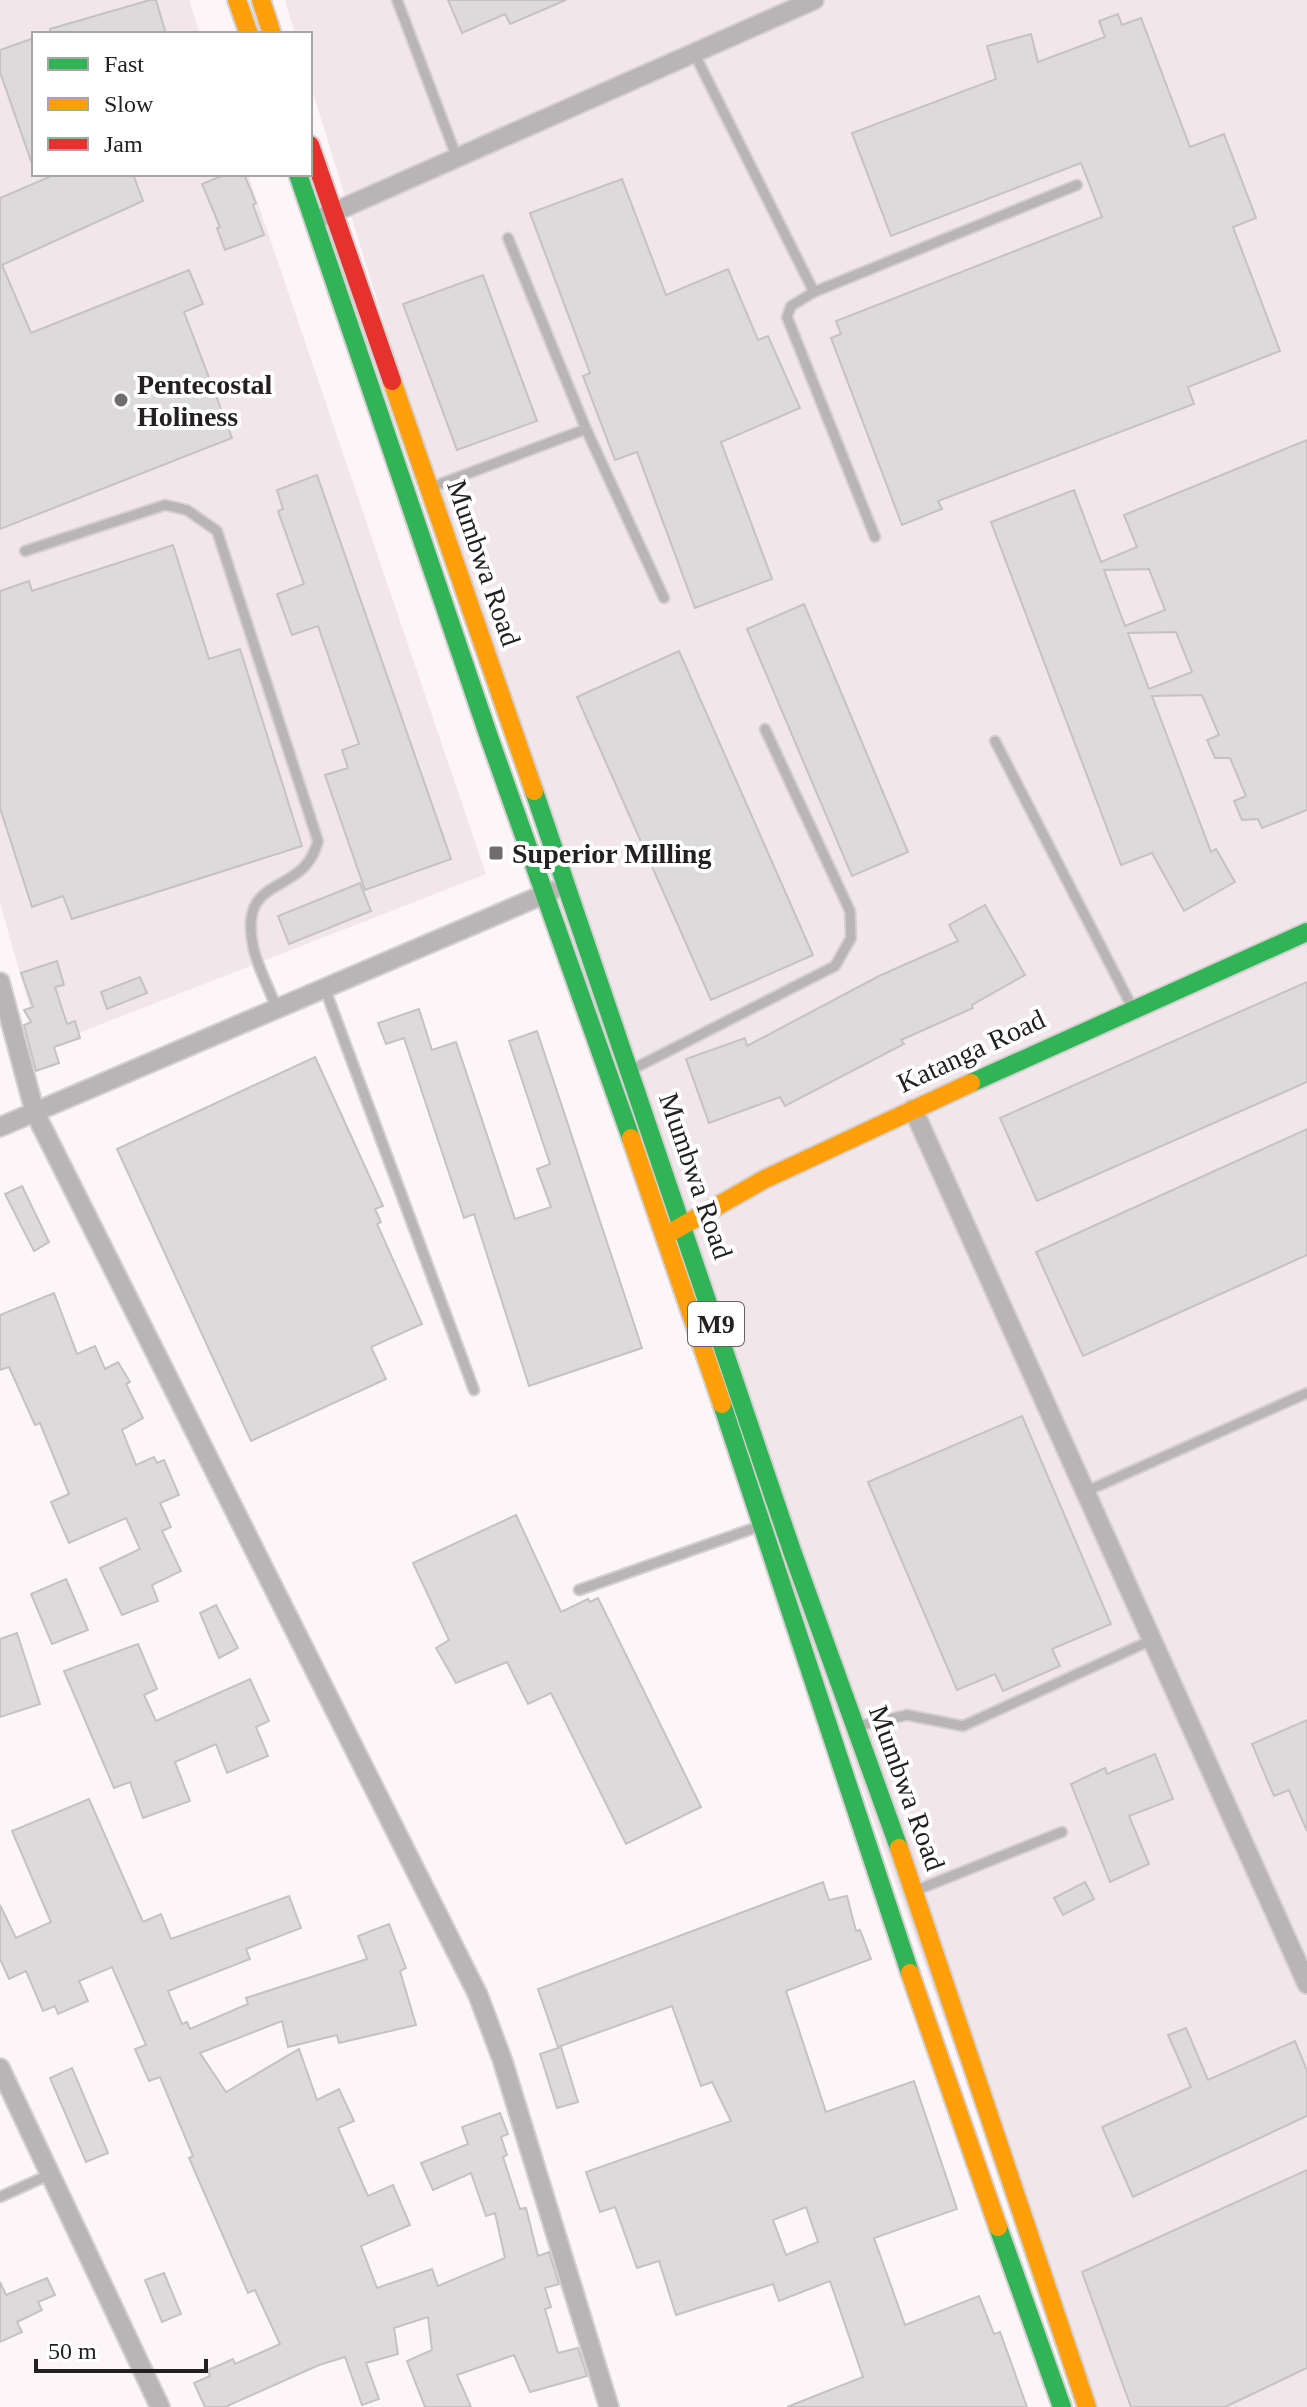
<svg xmlns="http://www.w3.org/2000/svg" width="1307" height="2407" viewBox="0 0 1307 2407" font-family="'Times New Roman',serif">
  <rect width="100%" height="100%" fill="#fcf6f8"/>
  <g fill="#f2e6ea">
    <path d="M0,0h189l11,34h-166v140h214l238,700 -410,160 -44,-18 -32,-113z"/>
    <path d="M285,0h1022v2407h-225l-415,-1168 -357,-1156v-49h-15z"/>
  </g>
  <g fill="#dcdada" stroke="#c4c3c2" stroke-width="2" fill-rule="evenodd">
    <path d="M150,0h6l10,34h-115l-1,-5z"/>
    <path d="M448,0h118l-56,24 -5,-10 -43,19z"/>
    <path d="M1118,14l4,11 19,-7 49,129 34,-13 32,84 -23,9 47,124 -92,36 6,17 -256,97 4,8 -40,16 -71,-187 10,-4 -5,-13 266,-104 -21,-54 -190,73 -39,-103 144,-54 -9,-33 44,-12 7,28 67,-25 -6,-16z"/>
    <path d="M34,38v122l-3,1 -31,-89v-22z"/>
    <path d="M56,174h77l10,27 -141,64 29,68 158,-63 14,34 -19,8 48,126 -232,91v-331z"/>
    <path d="M226,174h18l12,29 -3,2 11,30 -39,15 -8,-22 3,-1 -18,-43z"/>
    <path d="M622,179l44,116 62,-26 30,71 10,-4 32,72 -79,34 51,137 -77,29 -58,-156 -22,8 -32,-84 7,-3 -60,-160z"/>
    <path d="M483,275l54,146 -80,29 -54,-146z"/>
    <path d="M1307,440v370l-45,18 -4,-9 -16,1 -8,-19 12,-5 -16,-38h-15l-8,-18 12,-5 -17,-40 -50,1 59,156 5,-3 19,33 -51,29 -32,-58 -31,12 -130,-343 83,-32 27,72 36,-15 -13,-32zM1149,569l16,41 -40,16 -21,-56zM1176,632l16,40 -43,17 -21,-56z"/>
    <path d="M317,475l134,384 -86,31 -40,-115 23,-7 -6,-18 17,-6 -41,-118 -26,9 -15,-41 27,-10 -26,-73 5,-2 -6,-19z"/>
    <path d="M173,545l36,114 31,-10 62,197 -230,73 -9,-23 -31,11 -32,-99v-217l29,-10 3,10z"/>
    <path d="M804,604l104,248 -56,24 -105,-247z"/>
    <path d="M679,651l134,304 -102,45 -134,-303z"/>
    <path d="M360,883l11,28 -82,33 -11,-28z"/>
    <path d="M985,905l40,70 -53,30 1,3 -72,32 3,4 -119,62 -5,-9 -71,26 -23,-64 59,-21 2,8 132,-70 79,-35 -9,-16z"/>
    <path d="M57,961l7,24 -9,2 12,37 8,-3 5,17 -26,9 5,16 -23,8 -12,-46 7,-3 -7,-12 9,-3 -12,-34z"/>
    <path d="M140,977l7,16 -40,16 -6,-17z"/>
    <path d="M1307,982v100l-270,119 -37,-83z"/>
    <path d="M419,1009l13,41 24,-8 59,177 36,-12 -14,-38 13,-5 -41,-123 28,-10 105,317 -113,38 -55,-172 -10,4 -60,-180 -18,6 -8,-21z"/>
    <path d="M315,1057l68,149 -8,3 6,13 -4,2 45,100 -51,23 15,32 -135,62 -134,-292z"/>
    <path d="M1307,1129v126l-224,101 -47,-104z"/>
    <path d="M22,1186l27,56 -15,9 -29,-57z"/>
    <path d="M54,1293l23,61 18,-8 10,23 13,-7 12,20 -4,2 17,34 -21,12 14,35 18,-8 3,6 7,-3 15,35 -19,8 11,24 -9,4 19,40 -29,14 6,16 -36,14 -22,-47 40,-19 -14,-31 -57,25 -18,-41 18,-8 -29,-71 -5,2 -26,-58 -9,3v-55z"/>
    <path d="M1022,1416l89,208 -59,25 8,17 -57,25 -8,-17 -38,16 -89,-208z"/>
    <path d="M516,1515l45,97 27,-13 2,3 8,-4 103,209 -75,37 -75,-151 -23,11 -21,-42 -51,21 -20,-35 13,-8 -36,-77z"/>
    <path d="M66,1579l22,51 -36,14 -21,-50z"/>
    <path d="M216,1605l22,43 -19,10 -19,-45z"/>
    <path d="M17,1633l23,71 -40,13v-78z"/>
    <path d="M138,1644l19,45 -13,6 12,26 94,-42 19,42 -13,6 12,29 -41,17 -11,-29 -41,18 15,39 -47,17 -13,-36 -16,6 -50,-117z"/>
    <path d="M1307,1720v111l-18,-41 -15,6 -22,-52z"/>
    <path d="M1155,1754l18,45 -44,17 20,48 -39,18 -39,-98 34,-16 2,6z"/>
    <path d="M89,1799l54,123 18,-8 10,25 118,-43 12,32 -55,21 4,10 -82,32 14,33 5,-2 3,7 58,-25 -2,-6 121,-39 -9,-23 31,-12 17,44 -6,3 16,54 -77,18 -2,-8 -49,12 -6,-26 -82,32 26,39 73,-43 18,51 22,-11 15,32 -16,7 30,68 25,-11 17,40 -49,21 16,42 55,-19 6,17 67,-28 -10,-45 -9,3 -15,-43 -38,17 -12,-27 47,-19 -6,-17 38,-14 8,21 -7,3 6,18 -4,2 17,52 6,-1 12,48 11,-4 10,32 -14,4 6,19 -6,2 13,44 20,-5 9,28 -57,16 -16,-37 -57,20 14,32h-46l-18,-46 25,-11 -4,-33 -34,11 4,26 -32,9 13,36 -17,6 -17,-48 -26,8 -94,42h-20l-11,-24 16,-7 -2,-6 25,-11 2,5 45,-20 -25,-54 -7,3 -59,-135 4,-2 -33,-79 -11,4 -14,-32 11,-4 -34,-78 -33,14 9,20 -30,13 -3,-8 -12,5 -17,-40 -17,8 -9,-20v-54l16,33 35,-16 -39,-91z"/>
    <path d="M823,1882l6,18 18,-4 9,35 4,-1 11,29 -85,32 40,121 88,-31 43,128 -83,29 31,87 74,-29 15,38 6,-2 27,75h-240l76,-30 -33,-96 -51,20 -6,-17 -97,31 -17,-54 -22,7 -22,-61 -15,5 -14,-40 145,-51 -19,-39 -11,4 -29,-80 -114,41 -20,-58zM806,2207l12,35 -32,13 -13,-35z"/>
    <path d="M1085,1882l9,17 -31,16 -9,-17z"/>
    <path d="M1186,2028l22,52 87,-39 12,30v45l-174,81 -31,-70 89,-40 -23,-52z"/>
    <path d="M561,2047l17,55 -21,6 -17,-54z"/>
    <path d="M72,2068l36,85 -22,9 -36,-84z"/>
    <path d="M1307,2170v198l-82,39h-94l-49,-135z"/>
    <path d="M164,2273l17,41 -19,8 -17,-42z"/>
    <path d="M47,2278l8,17 -17,7 4,8 -25,12 5,10 -22,10v-60l6,13z"/>
  </g>
  <g fill="none" stroke-linecap="round" stroke-linejoin="round">
    <g stroke="#d4d0d1" stroke-width="13">
      <g id="lane">
        <path d="M397,0l60,158"/>
        <path d="M694,53l120,239 263,-107"/>
        <path d="M508,238l78,191 78,169"/>
        <path d="M814,292l-23,14 -4,11 88,220"/>
        <path d="M432,487l154,-58"/>
        <path d="M25,551l140,-46 22,5 30,21 101,310c-15,58 -80,30 -65,105 4,21 17,43 24,64"/>
        <path d="M995,741l136,264"/>
        <path d="M325,989l149,401"/>
        <path d="M635,1068l200,-102 16,-28 -1,-27 -85,-182"/>
        <path d="M1087,1491l220,-98"/>
        <path d="M579,1590l181,-64"/>
        <path d="M859,1726l48,-11 56,11 191,-87"/>
        <path d="M917,1890l145,-58"/>
        <path d="M0,2197l51,-23"/>
      </g>
    </g>
    <g stroke="#d4d0d1" stroke-width="22">
      <g id="street">
        <path d="M325,216l489,-216"/>
        <path d="M0,982l35,131 443,882 24,64 107,348"/>
        <path d="M913,1109l394,875"/>
        <path d="M0,1127l552,-236"/>
        <path d="M0,2068l160,339"/>
      </g>
    </g>
    <g stroke="#d4d0d1" stroke-width="22">
      <g id="fast">
        <path d="M298,174l191,563 142,401"/>
        <path d="M534,791l258,760 107,297"/>
        <path d="M971,1083l336,-151"/>
        <path d="M722,1404l188,569"/>
        <path d="M998,2227l64,180"/>
      </g>
    </g>
    <g stroke="#d4d0d1" stroke-width="22">
      <g id="slow">
        <path d="M237,0l12,34"/>
        <path d="M261,0l11,34"/>
        <path d="M392,381l142,410"/>
        <path d="M631,1138l91,266"/>
        <path d="M666,1235l99,-56 206,-96"/>
        <path d="M899,1848l188,559"/>
        <path d="M910,1973l88,254"/>
      </g>
    </g>
    <g stroke="#d4d0d1" stroke-width="22">
      <path id="jam" d="M310,145l82,236"/>
    </g>
    <use href="#lane" stroke="#b9b5b7" stroke-width="9"/>
    <use href="#street" stroke="#b9b5b7" stroke-width="18"/>
    <use href="#fast" stroke="#30b455" stroke-width="18"/>
    <use href="#slow" stroke="#ff9f0a" stroke-width="18"/>
    <use href="#jam" stroke="#e5322d" stroke-width="18"/>
  </g>
  <g fill="#706b6c" stroke="#fff" stroke-width="3">
    <circle cx="121" cy="400" r="8"/>
    <rect x="488" y="845" width="16" height="16" rx="4"/>
  </g>
  <g text-anchor="middle" dominant-baseline="central" stroke-width="8" stroke-linejoin="round" paint-order="stroke">
    <rect fill="#fff" stroke="#666364" stroke-width="2" x="688" y="1302" width="56" height="44" rx="6"/>
    <g font-size="26" font-weight="bold" fill="#242021">
      <text x="716" y="1324">M9</text>
    </g>
    <g font-size="28" font-weight="bold" fill="#242021" stroke="#fff" text-anchor="start">
      <text x="137" y="384">Pentecostal<tspan x="137" dy="32">Holiness</tspan></text>
      <text x="512" y="853">Superior Milling</text>
    </g>
    <g font-size="28" fill="#242021" stroke="#fff">
      <text transform="translate(484 563) rotate(71)">Mumbwa Road</text>
      <text transform="translate(971 1051) rotate(-25)">Katanga Road</text>
      <text transform="translate(696 1176) rotate(71)">Mumbwa Road</text>
      <text transform="translate(907 1788) rotate(70)">Mumbwa Road</text>
    </g>
  </g>
  <rect x="32" y="32" width="280" height="144" fill="#ffffff" stroke="#a7a6a6" stroke-width="2"/>
  <rect x="48" y="58" width="40" height="12" fill="#30b455" stroke="#a7a6a6" stroke-width="2"/>
  <text x="104" y="72" font-size="24" fill="#242021">Fast</text>
  <rect x="48" y="98" width="40" height="12" fill="#ff9f0a" stroke="#a7a6a6" stroke-width="2"/>
  <text x="104" y="112" font-size="24" fill="#242021">Slow</text>
  <rect x="48" y="138" width="40" height="12" fill="#e5322d" stroke="#a7a6a6" stroke-width="2"/>
  <text x="104" y="152" font-size="24" fill="#242021">Jam</text>
  <path d="M36 2359v12h170v-12" fill="none" stroke="#242021" stroke-width="4"/>
  <text x="48" y="2359" font-size="24" fill="#242021" stroke="#ffffff" stroke-width="6" paint-order="stroke">50 m</text>
</svg>
